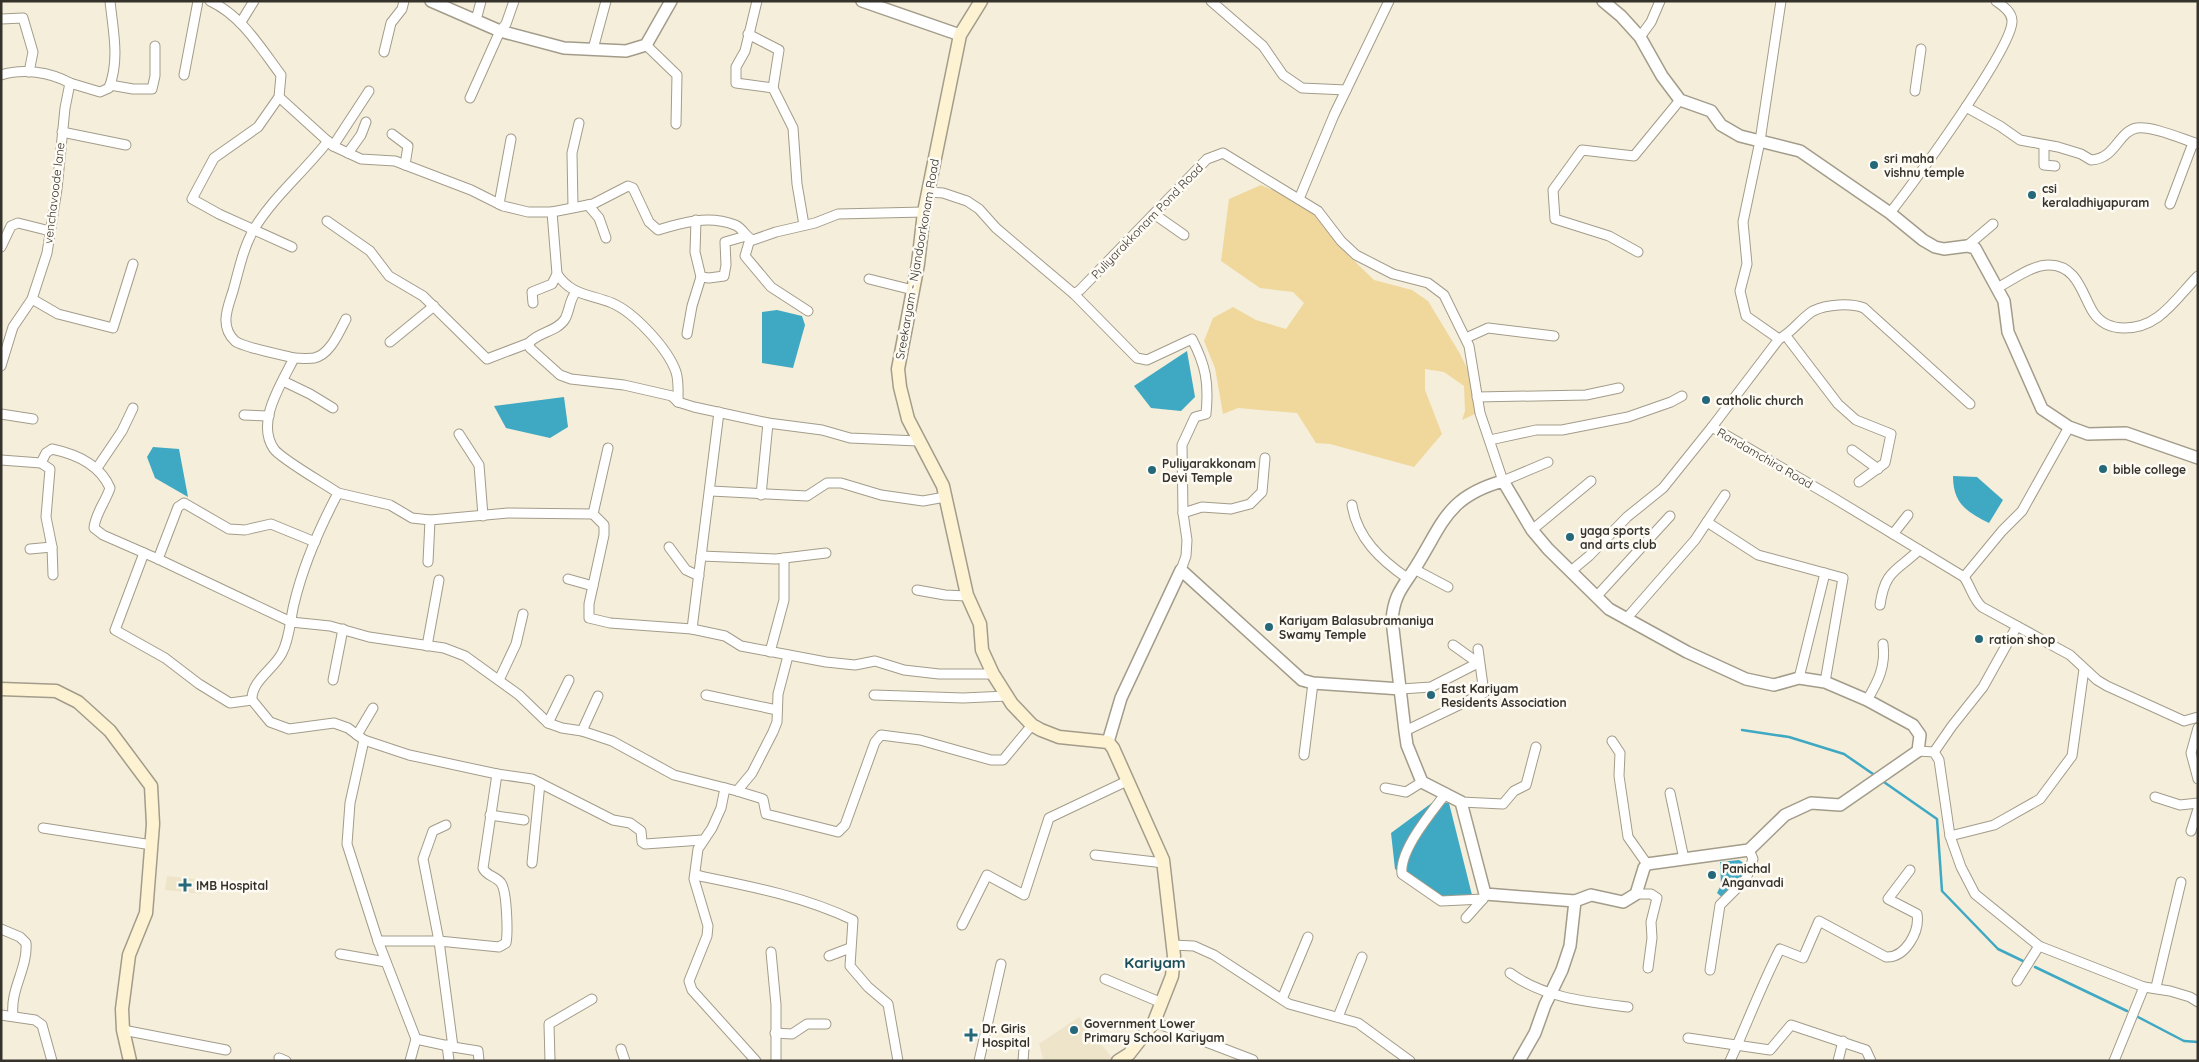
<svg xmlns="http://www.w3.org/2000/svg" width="2199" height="1062" viewBox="0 0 2199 1062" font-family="Quicksand,sans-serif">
  <rect width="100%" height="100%" fill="#f5eedb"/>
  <g fill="#eee4c9">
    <path d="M167,876l37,4 -2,14 -37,-4z"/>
    <path d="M1079,1017l34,42 -69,2 -5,-17z"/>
  </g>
  <path fill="#f0d89d" d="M1261,185l33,14 19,14 33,40 28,27 38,10 16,11 31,51 11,22 7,39 -15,7 3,-9 -1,-25 -20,-14 -19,-3v21l17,44 -28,33 -84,-23 -14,-1 -19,-30 -59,-5 -15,6 -8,-46 -11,-27 9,-23 20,-11 23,13 30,9 18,-26 -11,-11 -33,-4 -39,-27 8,-62z"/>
  <g fill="#3fa8c3">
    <path d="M777,310l25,6 3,9 -12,43 -31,-5v-51z"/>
    <path d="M1187,351l8,46 -14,14 -30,-3 -17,-22z"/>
    <path d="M564,397l4,30 -18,11 -44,-10 -12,-22z"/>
    <path d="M153,447l26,2 9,48 -33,-19 -8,-21z"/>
    <path d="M1953,476l24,1 26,23 -14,23c-22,-11 -36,-19 -36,-47z"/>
    <path d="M1433,802l16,1 23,92 -42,4 -35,-30 -4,-36z"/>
    <path d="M1739,860l5,3 -1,16 -20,19 -6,-5 4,-8 -1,-23z"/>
  </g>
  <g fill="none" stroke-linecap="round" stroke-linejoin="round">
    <g stroke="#3fa8c3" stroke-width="2.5">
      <path d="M1742,730l47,7 55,17 29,20"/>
      <path d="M1881,780l56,39 5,72 56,58 25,12"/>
      <path d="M2035,967l92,44"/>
      <path d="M2136,1016l48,25 14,1"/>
    </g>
    <g stroke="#a39c8a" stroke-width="11">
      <g id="minor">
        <path d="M210,1c32,15 50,46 71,74l-2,22 -21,30 -44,31 -22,41 27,15 73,33"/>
        <path d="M757,1l-12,50 -9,16v16l37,5 20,40 4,56 7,41"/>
        <path d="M1211,1l52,45 20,29 19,13 44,2"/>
        <path d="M1,19l22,-1 10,34 -4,20"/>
        <path d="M476,20l5,-19"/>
        <path d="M241,22l13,-21"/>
        <path d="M748,34l31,16 -6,38"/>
        <path d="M1640,37l11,-15 9,-21"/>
        <path d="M646,45l31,30 -1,49"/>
        <path d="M593,49l13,-48"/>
        <path d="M384,52l7,-29 11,-14 2,-8"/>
        <path d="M1,75c22,-7 49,-3 69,8l-5,25 -8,81 -10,64 -15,46 -19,28 -12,39"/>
        <path d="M184,75l14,-74"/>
        <path d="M70,83l30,9 9,-4c11,-29 4,-57 1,-87"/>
        <path d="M110,85l23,4h19l3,-13v-30"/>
        <path d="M1915,91l6,-42"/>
        <path d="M279,97l54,49 28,13 34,2 76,29 32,16 25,6h24l41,-8 35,-18 5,2 16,34 9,8c26,-8 51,-15 77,-5 8,3 10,12 18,15l23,-8 39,-9 23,-9 86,-2"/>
        <path d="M470,98l30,-67 6,-7 8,-23"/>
        <path d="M1966,107l34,19 20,14 38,7 23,7 10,6c25,-1 27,-29 46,-32 16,-2 45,11 61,16"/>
        <path d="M62,132l64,13"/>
        <path d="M392,134l16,12 -3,19"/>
        <path d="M328,141c-23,30 -54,55 -74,88 -11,19 -15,41 -21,62 -5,16 -14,35 2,50 7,6 47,14 59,17 -12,25 -39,64 -20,91 7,10 51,35 64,44 -18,34 -35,73 -44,111 -4,16 -4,34 -12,49 -8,16 -31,28 -30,47l18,22 19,7 45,-6 14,5 16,12 -14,63 -3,41 31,97 38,98"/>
        <path d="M2044,145v20l11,1"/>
        <path d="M333,146l36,-55"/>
        <path d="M348,153l13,-18 5,-13"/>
        <path d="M928,192l15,1 24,8 12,8 17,19 78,66 63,64 10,2 45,-21c14,27 17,44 14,75l-11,3 -13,28 1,68 4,27 -1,16 -5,14"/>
        <path d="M1299,199l35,-84 55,-114"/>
        <path d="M499,204l12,-65"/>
        <path d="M2170,204l23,-61"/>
        <path d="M588,205l11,13 7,20"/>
        <path d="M573,207l-1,-54 7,-30"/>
        <path d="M1890,213c21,-27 123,-165 122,-192 0,-9 -9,-15 -16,-20"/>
        <path d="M1154,214l30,21"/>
        <path d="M327,221l43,30 19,25 34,20 64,63 42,-16"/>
        <path d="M750,239l-5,17 26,31 37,24"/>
        <path d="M1967,246l26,-22"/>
        <path d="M1,247l10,-21 7,-3 32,8"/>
        <path d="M1638,252l-29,-16 -54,-17 -2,-29 29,-40 52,6 46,-56"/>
        <path d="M557,274c15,22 33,20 55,29 23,10 56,46 64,69 3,9 2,21 2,30"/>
        <path d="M701,277l8,1 15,-2 2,-11 -1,-23 21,-6"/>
        <path d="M869,279l44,11"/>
        <path d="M1997,288c16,-8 34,-23 52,-23 28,0 33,29 44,47 15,23 47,18 65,5 15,-11 27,-28 40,-41"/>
        <path d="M576,292c-7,8 -6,18 -11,27 -8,13 -27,13 -36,24l1,5 30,27 11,4 53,6 48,11 6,6 16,5 74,16 54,7 28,8 68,3"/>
        <path d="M1074,294l6,-4 127,-131 16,-6 95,58 23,30 15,14 37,19 35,9 16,12 25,51 11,67 23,68 45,-19"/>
        <path d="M32,299l26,15 55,14 20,-64"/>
        <path d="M533,303l-1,-11 20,-8 5,-10 -5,-62"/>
        <path d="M687,334l5,-28 9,-29 -6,-25 1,-32"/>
        <path d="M1786,336l52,68 18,16 35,14 -6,29 -26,19"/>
        <path d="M1466,338l22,-10 66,8"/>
        <path d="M1779,339c14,-7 22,-21 34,-28 14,-7 38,-8 51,-3l106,96"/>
        <path d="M390,342l44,-36"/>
        <path d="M294,358c6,0 13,1 20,0 16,-3 25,-26 32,-39"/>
        <path d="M283,381l27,13 23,14"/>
        <path d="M1477,397l109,-2 33,-7"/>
        <path d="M1,414l32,5"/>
        <path d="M244,415l25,1"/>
        <path d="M1712,427l67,-88 -33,-23 -6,-25 7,-27 -4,-42 17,-81 21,-140"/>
        <path d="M459,434l20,31 4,51"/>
        <path d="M1490,440l46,-10h26l66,-13 43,-15 11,-6"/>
        <path d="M1852,450l26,19"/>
        <path d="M1,460l40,3 9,6 -4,48 6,30 1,28"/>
        <path d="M41,463l5,-10 6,-4c24,5 48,16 58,39 -4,13 -15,26 -16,40l9,7 55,24 133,63 39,4 39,11 75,11 21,8 54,39 29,28 21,-43"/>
        <path d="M97,468l25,-37 11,-23"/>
        <path d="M711,491l96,5 20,-13h14l40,12 42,6 22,-4"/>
        <path d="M338,493l52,12 22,13 18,2 78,-7 85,1 11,11v10l-15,69v14l21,5 82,6 33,7 16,10 85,16 29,3 20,-4 29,9 35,4h54"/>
        <path d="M761,495l7,-72"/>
        <path d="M1352,505c5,33 29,55 55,73"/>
        <path d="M1183,513l19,-6 29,2 19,-5 12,-12 3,-34"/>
        <path d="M593,514l15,-66"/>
        <path d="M1707,522l51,33 85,23 -18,104"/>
        <path d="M1532,530l59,-49"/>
        <path d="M1893,534l15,-19"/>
        <path d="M669,547l17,23 13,6"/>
        <path d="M30,549l22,-2"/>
        <path d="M144,553l-29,77 50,28 34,26 31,19 22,-3"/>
        <path d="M701,556l75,3 50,-6"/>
        <path d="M158,559l20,-52 6,-4 45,26 16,1 26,-6 44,18"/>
        <path d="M428,562l2,-42"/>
        <path d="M1414,569l34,18"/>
        <path d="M1571,571l18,-15 38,-39 36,-29 49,-61 120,70 132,80c7,10 9,22 18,30l88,48 27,25 10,6 77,35 14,-4"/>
        <path d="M1964,577l38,-46 20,-20 47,-84"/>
        <path d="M568,579l25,7"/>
        <path d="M917,590l28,5 22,1"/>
        <path d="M1596,597l74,-81"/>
        <path d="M1880,605c5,-35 16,-33 39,-55"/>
        <path d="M1626,619l69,-79 30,-45"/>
        <path d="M692,629l27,-217"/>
        <path d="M427,646l12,-66"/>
        <path d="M770,652l14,-52v-42"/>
        <path d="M1799,678l26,-105"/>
        <path d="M333,680l10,-51"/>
        <path d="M499,680l17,-36 7,-30"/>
        <path d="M1401,689l30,-2 43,-22v-5l-21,-15"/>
        <path d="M706,695l71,15"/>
        <path d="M874,695l89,3 44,-2"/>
        <path d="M1867,700c11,-18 19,-34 16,-56"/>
        <path d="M548,723l14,5 20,3 30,10 62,34 63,16 15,-18 21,-41 4,-10 1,-28 10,-38"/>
        <path d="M2198,728l-7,25 7,26"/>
        <path d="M582,731l16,-35"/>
        <path d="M1405,731l79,-38 -6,-44"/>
        <path d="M357,735l16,-27"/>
        <path d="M364,740l45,15 88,19 -14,94c3,8 13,8 18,15 6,8 7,50 5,60l-7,4 -60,-6 14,106 -37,-8 -6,22"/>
        <path d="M1612,741l8,12 -1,23 9,61 19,27"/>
        <path d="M1918,751l16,1 5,8 11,76 11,31 14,27 64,52 105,41 26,4 20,6 8,5"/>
        <path d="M1934,752l18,-26 31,-39 34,-61"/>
        <path d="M1304,755l9,-72"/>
        <path d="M497,774l35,5 81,41 17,3 11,8 1,11 3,2 57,-4"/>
        <path d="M725,788l-4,20 -9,20 -14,21 -4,30 14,47 -1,10 -18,45 3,9 64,71"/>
        <path d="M1385,788l21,4 16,-10"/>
        <path d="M737,791l26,8 3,15 72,18 7,-7 30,-83 6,-7 39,5 71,20h12l29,-35"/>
        <path d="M1446,793c-14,19 -47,57 -44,81l39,27 42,-2 2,-5"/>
        <path d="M1670,793l14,66"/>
        <path d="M2155,797l25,8 18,-2"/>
        <path d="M1461,802l42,2 11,-13 12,-6 10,-38"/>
        <path d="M490,815l34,5"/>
        <path d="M43,828l109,17"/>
        <path d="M2191,831l7,-22"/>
        <path d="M1950,836l44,-11 46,-26 32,-43 12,-87"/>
        <path d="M1095,855l69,8"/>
        <path d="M532,863l8,-80"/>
        <path d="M695,875c54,11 108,21 158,45l-3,46 18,21 20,17 10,57"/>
        <path d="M1636,894h15l6,4 -6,24 1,16 -4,30"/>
        <path d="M1466,918l17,-19"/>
        <path d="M962,925l25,-50 37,20 25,-77 78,-37"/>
        <path d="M1,929l19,8 6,6c2,25 -16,46 -13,72"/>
        <path d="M378,941h61l-16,-82 10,-28 13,-6"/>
        <path d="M1172,945l22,1 20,9 75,49 69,19 52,38"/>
        <path d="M771,952l5,53v56"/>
        <path d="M340,954l46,8"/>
        <path d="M829,956l21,-8"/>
        <path d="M1710,970l10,-65 26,-26 7,-20 -4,-9"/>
        <path d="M1510,973c34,25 77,29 118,34"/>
        <path d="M1105,979l57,24"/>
        <path d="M2017,981l22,-35"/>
        <path d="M2156,987l25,-105"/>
        <path d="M1282,999l26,-62"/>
        <path d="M1,1015l34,5 7,5 10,36"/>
        <path d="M1338,1017l24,-60"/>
        <path d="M1154,1022l99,38"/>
        <path d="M123,1030l103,20"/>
        <path d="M775,1033l17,1 15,-10h19"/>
        <path d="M1688,1038l82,12 21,-25 75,25 5,11"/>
        <path d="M447,1045l2,16"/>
        <path d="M453,1047l25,4 1,10"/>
        <path d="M621,1049l4,12"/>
        <path d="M279,1058l7,3"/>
        <path d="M550,1061l-1,-37 43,-25"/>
        <path d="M979,1061l22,-97"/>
        <path d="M1023,1061l1,-13"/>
        <path d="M1730,1061c17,-37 31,-75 50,-112l23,9 16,-37 67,36c19,1 34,-25 31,-43l-29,-15 22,-29"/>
        <path d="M1838,1061l5,-20"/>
        <path d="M2114,1061l30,-74"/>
      </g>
    </g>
    <g stroke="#a39c8a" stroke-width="14">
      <g id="tertiary">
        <path d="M431,1l69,30 64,17 62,3 20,-6 25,-44"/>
        <path d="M862,1l98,34"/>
        <path d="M1603,1l18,15 19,21 22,39 18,24 31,11 10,14 19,11 60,15 90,62 33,27 12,7 9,2 23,-3 8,2 29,53 4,31 34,77 27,18 19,7 38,-1 72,25"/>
        <path d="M1503,481l29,49 16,19 61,60 78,43 59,27 28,6 25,-7 26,4 42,18 46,25 7,10 -2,16 -78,54 -29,-2 -26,12 -36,35 -102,14 -3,4 -8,26 -13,8 -32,-7 -16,6 -90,-7 -24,-92 -39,-20 -15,-37 -2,-14 -13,-111c2,-25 10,-32 23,-52 28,-44 31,-71 88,-87z"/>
        <path d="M1108,742l13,-44 60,-128 121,110 11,3 88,6"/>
        <path d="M1519,1061l16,-28 10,-28 17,-35 8,-24 5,-45"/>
      </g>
    </g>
    <g stroke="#a39c8a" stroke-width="15">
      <g id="secondary">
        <path d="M981,1l-21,34 -36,177 -6,52 -20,105 2,18 8,32 35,67 24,109 13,29 2,26 11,24 19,30 20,21 9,5 18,7 49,5 5,6 50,112 11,96 -2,20 -18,46 -25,32 -11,7"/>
        <path d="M1,689l55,2 22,11 32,29 41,55 2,38 -7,89 -17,42 -7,54 1,21 7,31"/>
      </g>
    </g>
    <use href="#minor" stroke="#fff" stroke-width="9"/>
    <use href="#tertiary" stroke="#fff" stroke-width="11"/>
    <use href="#secondary" stroke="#fdf2d2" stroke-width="12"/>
  </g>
  <g fill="#246879" stroke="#fefbf4" stroke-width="2">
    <circle cx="1874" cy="165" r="5"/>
    <circle cx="2032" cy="195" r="5"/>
    <circle cx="1706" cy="400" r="5"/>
    <circle cx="2103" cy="469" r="5"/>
    <circle cx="1152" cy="470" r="5"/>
    <circle cx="1570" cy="537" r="5"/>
    <circle cx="1269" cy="627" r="5"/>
    <circle cx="1979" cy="639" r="5"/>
    <circle cx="1431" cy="695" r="5"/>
    <circle cx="1712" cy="875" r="5"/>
    <path d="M182.5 877.5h5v5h5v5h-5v5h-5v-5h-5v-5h5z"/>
    <circle cx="1074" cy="1030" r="5"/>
    <path d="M968.5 1027.5h5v5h5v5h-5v5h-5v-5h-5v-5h5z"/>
  </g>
  <g text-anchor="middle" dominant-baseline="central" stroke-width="5" stroke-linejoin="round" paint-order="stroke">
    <g font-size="12" font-weight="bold" fill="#35322b" stroke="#fefbf4" text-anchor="start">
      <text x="1884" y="158">sri maha<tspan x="1884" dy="14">vishnu temple</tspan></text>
      <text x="2042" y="188">csi<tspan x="2042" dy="14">keraladhiyapuram</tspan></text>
      <text x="1716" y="400">catholic church</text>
      <text x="1162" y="463">Puliyarakkonam<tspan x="1162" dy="14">Devi Temple</tspan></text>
      <text x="2113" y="469">bible college</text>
      <text x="1580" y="530">yaga sports<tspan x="1580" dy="14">and arts club</tspan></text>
      <text x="1279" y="620">Kariyam Balasubramaniya<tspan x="1279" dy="14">Swamy Temple</tspan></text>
      <text x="1989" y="639">ration shop</text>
      <text x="1441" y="688">East Kariyam<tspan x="1441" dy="14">Residents Association</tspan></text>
      <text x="1722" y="868">Panichal<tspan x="1722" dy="14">Anganvadi</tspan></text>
      <text x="196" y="885">IMB Hospital</text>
      <text x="1084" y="1023">Government Lower<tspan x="1084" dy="14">Primary School Kariyam</tspan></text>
      <text x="982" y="1028">Dr. Giris<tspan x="982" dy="14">Hospital</tspan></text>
    </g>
    <g font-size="12" fill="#35322b" stroke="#fefbf4">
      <text transform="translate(54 193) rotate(-83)">venchavoode lane</text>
      <text transform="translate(1147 221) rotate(-46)">Puliyarakkonam Pond Road</text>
      <text transform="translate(917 259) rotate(-80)">Sreekaryam - Njandoorkonam Road</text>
      <text transform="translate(1765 458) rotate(30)">Randamchira Road</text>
    </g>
    <g font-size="15" font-weight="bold" fill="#194f5d" stroke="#fefbf4">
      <text x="1155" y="962">Kariyam</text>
    </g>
  </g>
  <rect width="2199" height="1062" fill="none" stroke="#35322b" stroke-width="5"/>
</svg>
